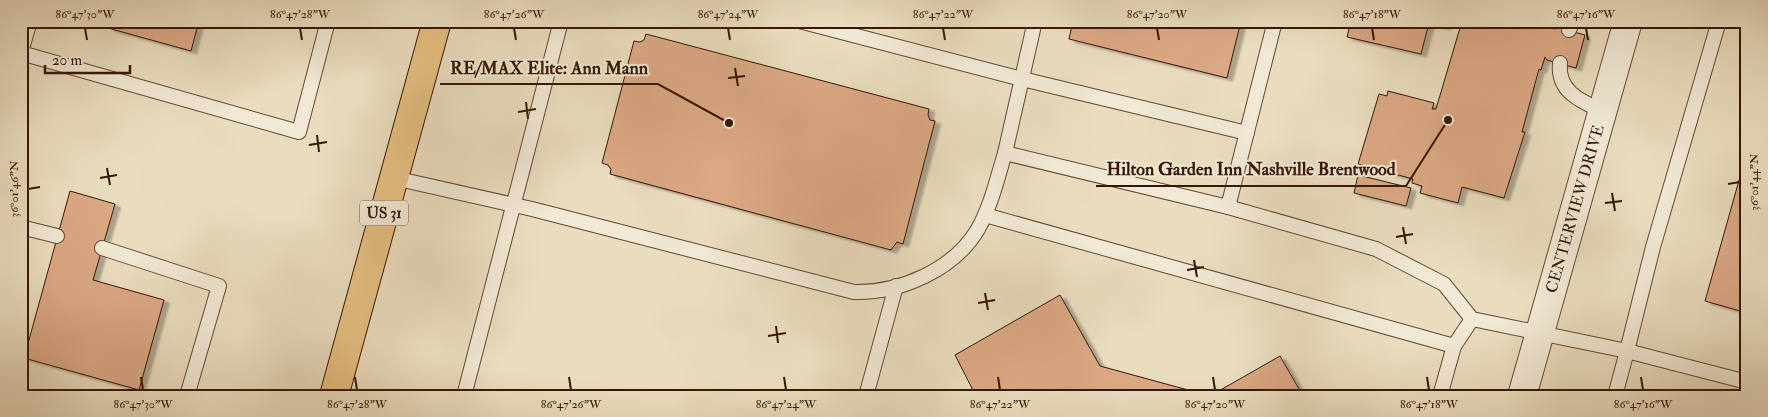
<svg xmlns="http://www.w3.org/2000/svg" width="1768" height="417" viewBox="0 0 1768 417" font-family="'IM FELL Double Pica',serif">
  <defs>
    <filter id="shadow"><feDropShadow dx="5.5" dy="3" stdDeviation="1" flood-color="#0004"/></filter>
  </defs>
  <rect width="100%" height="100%" fill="#eaddbf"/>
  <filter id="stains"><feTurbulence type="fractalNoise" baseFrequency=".004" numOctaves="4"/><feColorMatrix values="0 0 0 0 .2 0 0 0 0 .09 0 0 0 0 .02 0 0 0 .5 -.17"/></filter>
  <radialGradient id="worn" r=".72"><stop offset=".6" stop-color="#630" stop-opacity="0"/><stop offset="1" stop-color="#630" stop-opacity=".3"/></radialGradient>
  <g fill="#daa984" stroke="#371606" filter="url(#shadow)">
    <path d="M110,21h89l-8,30 -83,-23z"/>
    <path d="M1073,21h168l-14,57 -158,-39z"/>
    <path d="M1351,21h96l-2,6 -16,-4 -8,31 -74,-17z"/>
    <path d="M1462,21h92l-2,7 4,1v-2l29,8 -9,33 -29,-8 -2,-3 -4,13 -2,-1 -17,63h3l-21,66 -42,-11 -4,16 -38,-10 2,-7 -10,-3 1,-4 -55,-15 21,-70 8,2 1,-5 46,12 -2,6h4z"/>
    <path d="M646,34l283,75 -1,6 2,5 5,1 -32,123 -6,-2 -6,8 -281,-76 1,-5 -3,-4 -6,-2 32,-122 6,1 4,-2z"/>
    <path d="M1747,152v161l-42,-12z"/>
    <path d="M1358,175l53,13 -5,18 -52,-13z"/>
    <path d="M70,191l45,13 -22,76 71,20 -25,90 -115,-32z"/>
    <path d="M1060,295l40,71 110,30 70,-40 23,40h-327l-21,-41z"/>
  </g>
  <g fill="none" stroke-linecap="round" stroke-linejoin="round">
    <g stroke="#644834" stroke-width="16">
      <g id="lane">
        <path d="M799,21l223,58 225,54"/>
        <path d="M1719,21l-66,226 -26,104 120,31"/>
        <path d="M1569,30l4,-9"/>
        <path d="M21,52l9,-31"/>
        <path d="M21,53l278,79 29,-111"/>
        <path d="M1560,63c-3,28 20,38 42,48"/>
        <path d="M1005,153l30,-132"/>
        <path d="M394,178l138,31 322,83c46,1 100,-22 124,-63 13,-23 19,-50 27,-76l223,54 47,-186"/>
        <path d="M1228,207l148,42 68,35 28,35 155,32 -12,45"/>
        <path d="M985,215l469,131 -14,50"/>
        <path d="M21,227l36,9"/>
        <path d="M102,248l117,38 -32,110"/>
        <path d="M1454,346l18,-27"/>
        <path d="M464,396l97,-375"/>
        <path d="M866,396l30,-110"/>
      </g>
    </g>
    <g stroke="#644834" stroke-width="30">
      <path id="street" d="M1522,396l106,-375"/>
    </g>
    <g stroke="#371606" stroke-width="30">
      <path id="primary" d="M334,396l103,-375"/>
    </g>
    <use href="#lane" stroke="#f1e9d5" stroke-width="14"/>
    <use href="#street" stroke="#f1e9d5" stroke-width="28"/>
    <use href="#primary" stroke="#e5be80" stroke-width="28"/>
  </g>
  <path fill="none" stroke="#371606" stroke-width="2" d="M85,28l2,12M300,28l2,12M514,28l2,12M728,28l2,12M943,28l2,12M1157,28l2,12M1372,28l2,12M1586,28l2,12M735,68l3,18M728,78l17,-2M526,102l2,17M518,112l18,-3M317,135l2,17M309,145l18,-3M107,168l3,17M100,178l17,-3M1728,184l12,-2M28,189l12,-2M1612,193l3,18M1605,203l17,-2M1403,227l3,17M1396,237l17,-3M1194,260l3,17M1187,270l17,-3M985,293l3,17M978,303l17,-3M776,326l2,17M768,336l18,-3M141,377l2,13M355,377l2,13M569,377l2,13M784,377l2,13M998,377l2,13M1213,377l2,13M1427,377l2,13M1641,377l2,13"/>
  <g text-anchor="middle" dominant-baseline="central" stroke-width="4" stroke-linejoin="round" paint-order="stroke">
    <rect fill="#f1e9d5" stroke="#6f5544" stroke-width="1" x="360" y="200.5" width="48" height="25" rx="4"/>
    <g font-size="15" font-weight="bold" fill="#371606">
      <text x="384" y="213">US 31</text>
    </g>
    <g font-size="16" fill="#371606" stroke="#f1e9d5">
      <text transform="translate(1575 209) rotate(-74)">CENTERVIEW DRIVE</text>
    </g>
  </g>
  <path fill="none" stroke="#371606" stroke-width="2" d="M729 123L658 84H440M1448 120L1406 186H1096"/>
  <g fill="#371606" stroke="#f1e9d5" stroke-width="2">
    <circle cx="729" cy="123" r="5"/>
    <circle cx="1448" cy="120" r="5"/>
  </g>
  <g font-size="18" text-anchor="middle" font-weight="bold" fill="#371606" stroke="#f1e9d5" stroke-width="4" stroke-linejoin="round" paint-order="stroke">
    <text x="549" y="74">RE/MAX Elite: Ann Mann</text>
    <text x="1251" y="175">Hilton Garden Inn Nashville Brentwood</text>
  </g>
  <rect width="1768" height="417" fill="none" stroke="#eaddbf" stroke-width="55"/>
  <path d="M45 65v8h85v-8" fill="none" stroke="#371606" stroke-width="2.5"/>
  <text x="52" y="65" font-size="15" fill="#371606" stroke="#f1e9d5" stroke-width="4" paint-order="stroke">20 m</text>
  <rect x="28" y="28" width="1712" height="362" fill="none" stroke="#371606" stroke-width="2"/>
  <g font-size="12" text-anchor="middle" fill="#371606">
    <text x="85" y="18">86°47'30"W</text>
    <text x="300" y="18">86°47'28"W</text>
    <text x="514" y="18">86°47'26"W</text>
    <text x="728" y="18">86°47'24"W</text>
    <text x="943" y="18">86°47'22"W</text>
    <text x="1157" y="18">86°47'20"W</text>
    <text x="1372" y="18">86°47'18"W</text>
    <text x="1586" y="18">86°47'16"W</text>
    <text transform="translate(1754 182) rotate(-90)" y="4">36°01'44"N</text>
    <text transform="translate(14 189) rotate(-90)" y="4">36°01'46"N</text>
    <text x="143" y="408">86°47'30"W</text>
    <text x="357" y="408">86°47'28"W</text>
    <text x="571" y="408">86°47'26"W</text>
    <text x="786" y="408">86°47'24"W</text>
    <text x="1000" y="408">86°47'22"W</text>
    <text x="1215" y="408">86°47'20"W</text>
    <text x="1429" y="408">86°47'18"W</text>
    <text x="1643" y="408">86°47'16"W</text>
  </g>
  <rect width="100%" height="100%" filter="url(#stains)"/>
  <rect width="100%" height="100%" fill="url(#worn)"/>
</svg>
